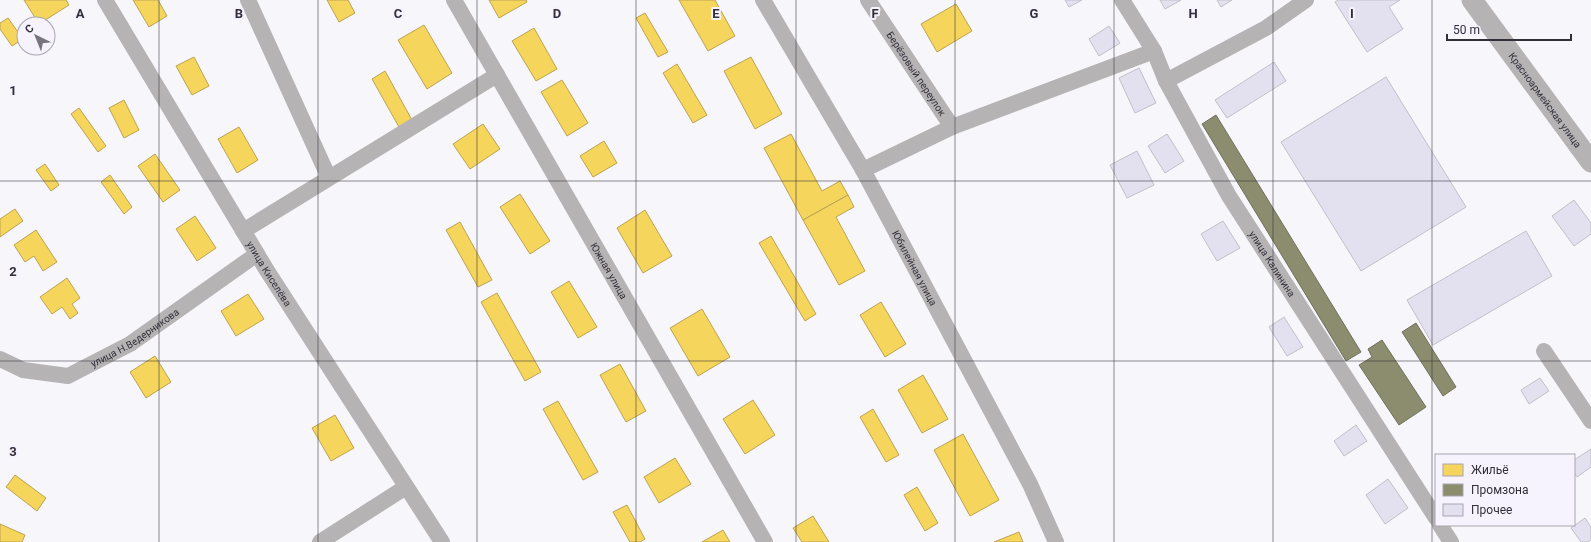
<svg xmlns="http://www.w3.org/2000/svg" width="1591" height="542" viewBox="0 0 1591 542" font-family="Roboto,sans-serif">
  <rect width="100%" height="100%" fill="#f7f6fb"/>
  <g fill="#f6d55c" stroke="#bba352">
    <path d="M24,0h42l3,5 -30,19z"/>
    <path d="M133,0h25l9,16 -18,11z"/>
    <path d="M327,0h21l7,13 -16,9z"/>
    <path d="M489,0h37l1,2 -28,16z"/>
    <path d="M679,0h36l20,36 -27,15z"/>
    <path d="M956,4l16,27 -35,21 -16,-28z"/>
    <path d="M645,13l23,39 -10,5 -22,-39z"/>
    <path d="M8,18l15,21 -11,7 -12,-17v-6z"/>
    <path d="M424,25l28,48 -25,16 -29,-49z"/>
    <path d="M534,28l23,41 -21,12 -24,-40z"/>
    <path d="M194,57l15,29 -17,9 -16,-29z"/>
    <path d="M751,57l31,57 -27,15 -31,-58z"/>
    <path d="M677,64l30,51 -14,8 -30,-50z"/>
    <path d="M385,71l27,49 -13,7 -27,-48z"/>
    <path d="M562,80l26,43 -21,13 -26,-44z"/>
    <path d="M124,100l15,30 -15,8 -15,-30z"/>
    <path d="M79,108l27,38 -8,6 -27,-38z"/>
    <path d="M483,124l17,25 -30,20 -17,-25z"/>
    <path d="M239,127l19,33 -21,13 -19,-34z"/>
    <path d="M791,134l31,57 18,-10 8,14 -45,25 -39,-72z"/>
    <path d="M604,141l13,22 -24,14 -13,-21z"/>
    <path d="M155,154l25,36 -17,12 -25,-36z"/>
    <path d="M45,164l14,21 -8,6 -15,-21z"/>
    <path d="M110,175l22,32 -8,7 -23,-32z"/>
    <path d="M520,194l30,47 -20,13 -30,-47z"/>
    <path d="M848,195l6,12 -18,10 29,54 -26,14 -36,-65z"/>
    <path d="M15,209l8,12 -23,16v-18z"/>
    <path d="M645,210l27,46 -29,17 -26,-45z"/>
    <path d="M195,216l21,32 -19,13 -21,-32z"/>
    <path d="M460,222l32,58 -14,7 -32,-57z"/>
    <path d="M36,230l21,32 -14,9 -9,-15 -9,6 -11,-17z"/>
    <path d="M771,236l45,78 -11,7 -46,-78z"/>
    <path d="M67,278l13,20 -8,6 6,9 -8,6 -8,-12 -10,7 -12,-17z"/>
    <path d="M569,281l28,46 -19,11 -27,-46z"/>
    <path d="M497,293l44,79 -16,9 -44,-79z"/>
    <path d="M248,294l16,25 -28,17 -15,-25z"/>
    <path d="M881,302l25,42 -21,13 -25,-42z"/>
    <path d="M702,309l28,48 -32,19 -28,-48z"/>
    <path d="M155,356l16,26 -25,16 -16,-26z"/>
    <path d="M620,364l26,47 -20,11 -26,-47z"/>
    <path d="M923,375l25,44 -26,14 -24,-43z"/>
    <path d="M753,400l22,35 -30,19 -22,-35z"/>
    <path d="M558,401l40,71 -15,8 -40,-71z"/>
    <path d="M873,409l26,46 -13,7 -26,-45z"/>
    <path d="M335,415l19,33 -23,13 -19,-33z"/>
    <path d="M963,434l36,66 -29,16 -36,-66z"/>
    <path d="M675,458l16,26 -32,19 -15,-26z"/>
    <path d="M15,475l31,23 -9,13 -31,-24z"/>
    <path d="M917,487l21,36 -13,8 -21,-36z"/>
    <path d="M627,505l18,34 -5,3h-10l-17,-30z"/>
    <path d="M813,516l16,26h-27l-9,-14z"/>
    <path d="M0,524l25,11 -3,7h-22z"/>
    <path d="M723,530l7,12h-28z"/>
    <path d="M1019,532l4,10h-29z"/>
  </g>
  <g fill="#8c8c6e" stroke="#71705e">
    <path d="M1216,115l145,237 -15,9 -144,-237z"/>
    <path d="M1416,323l40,64 -13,9 -41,-64z"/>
    <path d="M1382,340l44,67 -27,18 -40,-60 13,-8 -4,-8z"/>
  </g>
  <g fill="#e3e0f0" stroke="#c1c0c7">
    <path d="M1065,0h17l-13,7z"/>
    <path d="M1160,0h21l-16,9z"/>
    <path d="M1217,0h15l-11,7z"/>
    <path d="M1338,0h62l-11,7 14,22 -36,23 -32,-50z"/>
    <path d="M1109,26l11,17 -21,13 -10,-17z"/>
    <path d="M1274,62l12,19 -59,37 -12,-18z"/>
    <path d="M1139,68l17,35 -21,10 -16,-35z"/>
    <path d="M1386,77l80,130 -105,64 -80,-129z"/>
    <path d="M1167,134l17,27 -19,12 -17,-27z"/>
    <path d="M1137,151l17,34 -27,13 -17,-33z"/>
    <path d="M1574,200l17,23v11l-17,12 -22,-30z"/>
    <path d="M1223,221l17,27 -23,13 -16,-27z"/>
    <path d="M1526,231l26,45 -119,69 -26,-45z"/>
    <path d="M1284,317l19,30 -16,9 -18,-29z"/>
    <path d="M1540,378l9,13 -20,13 -8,-14z"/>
    <path d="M1356,425l11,16 -23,15 -10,-15z"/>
    <path d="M1591,449v18l-14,10 -3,-4v-13z"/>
    <path d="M1388,479l20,29 -23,16 -19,-29z"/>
    <path d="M1585,518l6,9v13l-3,2h-7l-10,-14z"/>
  </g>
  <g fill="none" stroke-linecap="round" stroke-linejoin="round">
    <g stroke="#b6b3b5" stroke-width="16">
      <path id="s1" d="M105,0l161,269 176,273"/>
      <path d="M248,0l81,178"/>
      <path id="s2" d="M454,0l311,542"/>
      <path id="s3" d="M763,0l100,170 167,314 26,58"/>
      <path id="s4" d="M868,0l84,127"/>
      <path id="s5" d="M1122,0l32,51 12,30 63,115 207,322"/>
      <path d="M1166,81l100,-53 40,-28"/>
      <path d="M863,170l89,-43 202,-76"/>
      <path d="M243,231l254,-156"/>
      <path d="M1544,351l47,70"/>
      <path id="s6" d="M0,359l23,11 45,6 62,-32 127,-90"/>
      <path d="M1440,525l11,17"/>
      <path d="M320,542l86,-55"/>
    </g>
    <path stroke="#b6b3b5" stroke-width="21" id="s7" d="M1472,0l119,162"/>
  </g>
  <path fill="none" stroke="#322f39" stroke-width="1" stroke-opacity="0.55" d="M159,0v542M318,0v542M477,0v542M636,0v542M796,0v542M955,0v542M1114,0v542M1273,0v542M1432,0v542M0,181h1591M0,361h1591"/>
  <g text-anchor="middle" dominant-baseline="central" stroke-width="4" stroke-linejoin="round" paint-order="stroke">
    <g font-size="10" fill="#322f39" stroke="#f6f3fe">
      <text stroke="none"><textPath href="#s4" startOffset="88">Берёзовый переулок</textPath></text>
      <text stroke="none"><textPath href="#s7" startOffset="124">Красноармейская улица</textPath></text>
      <text stroke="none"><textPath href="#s5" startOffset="304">улица Калинина</textPath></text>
      <text stroke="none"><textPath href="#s3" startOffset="308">Юбилейная улица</textPath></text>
      <text stroke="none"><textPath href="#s2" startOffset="312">Южная улица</textPath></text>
      <text stroke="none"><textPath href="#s1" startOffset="319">улица Киселёва</textPath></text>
      <text stroke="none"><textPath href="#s6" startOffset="148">улица Н.Ведерникова</textPath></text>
    </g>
  </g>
  <g font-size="13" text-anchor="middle" font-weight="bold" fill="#322f39" stroke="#f6f3fe" stroke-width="4" stroke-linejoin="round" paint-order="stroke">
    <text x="80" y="18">A</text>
    <text x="239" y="18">B</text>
    <text x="398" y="18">C</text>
    <text x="557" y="18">D</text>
    <text x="716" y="18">E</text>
    <text x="875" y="18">F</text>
    <text x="1034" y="18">G</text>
    <text x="1193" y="18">H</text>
    <text x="1352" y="18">I</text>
    <text x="13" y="95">1</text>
    <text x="13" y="276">2</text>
    <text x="13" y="456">3</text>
  </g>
  <rect x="1435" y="454" width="140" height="72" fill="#f6f3fe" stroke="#a8a5af"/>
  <rect x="1443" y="464" width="20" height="12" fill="#f6d55c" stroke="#a8a5af"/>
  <text x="1471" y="474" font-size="12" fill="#322f39">Жильё</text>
  <rect x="1443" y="484" width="20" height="12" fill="#8c8c6e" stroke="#a8a5af"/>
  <text x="1471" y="494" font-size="12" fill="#322f39">Промзона</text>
  <rect x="1443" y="504" width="20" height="12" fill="#e3e0f0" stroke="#a8a5af"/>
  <text x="1471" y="514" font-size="12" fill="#322f39">Прочее</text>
  <g transform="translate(36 36) rotate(317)"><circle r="19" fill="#f6f3fe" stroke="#a8a5af"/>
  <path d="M0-3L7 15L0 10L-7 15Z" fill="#77757d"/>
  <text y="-6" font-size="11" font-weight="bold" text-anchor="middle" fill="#322f39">С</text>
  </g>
  <path d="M1447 34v6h124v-6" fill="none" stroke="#322f39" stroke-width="2"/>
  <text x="1453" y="34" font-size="12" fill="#322f39" stroke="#f6f3fe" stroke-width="3" paint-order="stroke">50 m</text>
</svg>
